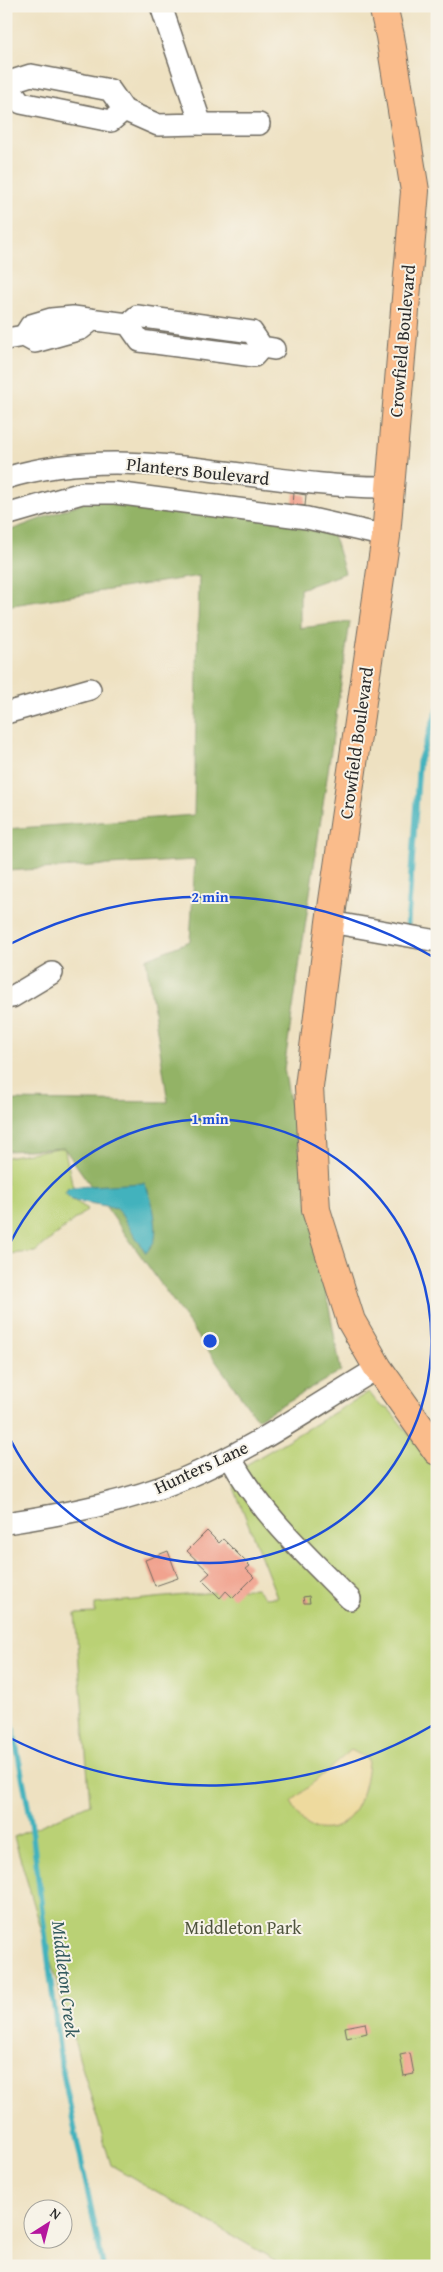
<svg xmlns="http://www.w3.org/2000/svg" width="443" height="2272" viewBox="0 0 443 2272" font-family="'Gentium Book Plus',serif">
  <rect width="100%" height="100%" fill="#f7f3e8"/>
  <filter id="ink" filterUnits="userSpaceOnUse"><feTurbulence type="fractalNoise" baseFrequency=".02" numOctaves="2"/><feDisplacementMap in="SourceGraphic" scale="10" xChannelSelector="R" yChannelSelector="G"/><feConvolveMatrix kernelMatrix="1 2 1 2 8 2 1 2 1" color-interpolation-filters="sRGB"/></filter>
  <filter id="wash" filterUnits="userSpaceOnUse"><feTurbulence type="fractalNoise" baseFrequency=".0096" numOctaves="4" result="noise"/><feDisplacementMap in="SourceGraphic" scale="20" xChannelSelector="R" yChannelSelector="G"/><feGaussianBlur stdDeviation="1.12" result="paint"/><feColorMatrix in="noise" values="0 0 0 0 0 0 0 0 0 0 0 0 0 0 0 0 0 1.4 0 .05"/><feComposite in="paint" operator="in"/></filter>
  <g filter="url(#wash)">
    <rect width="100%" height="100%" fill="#eee1c1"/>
    <g fill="#bad175" stroke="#727e50">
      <path d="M64,1147l9,40 -5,1v9l20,12 -53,43 -29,2v-97z"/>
      <path d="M369,1392l10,13 9,3 49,61v797h-152l-174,-101 -97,-328 76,-33 -15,-190 20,-1v-9l161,-16 9,10 12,-1 -48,-122z"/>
    </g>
    <path fill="#93b366" stroke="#5f6f48" d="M95,498l236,29 14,46 -45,16v39l50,-6 -66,447 57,302 -84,48 -193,-271 -58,3v-51l162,2 -22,-143 44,-18 5,-81 -189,11v-42l188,-14 5,-239 -193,30v-74z"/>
    <path fill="#eeda9e" stroke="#8c8264" d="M351,1750l17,9c-1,24 -10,66 -39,70 -9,1 -18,0 -25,-7 -5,-5 -9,-14 -13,-20z"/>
    <path fill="#43b2bd" stroke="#376e74" d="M144,1183c8,12 14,42 11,56 -1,4 -6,10 -9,14l-29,-45 -45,-8 -7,-7 3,-5 5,-1z"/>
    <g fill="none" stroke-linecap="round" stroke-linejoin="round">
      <g stroke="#43b2bd" stroke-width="5.5">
        <path d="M407,932l12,-170 18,-51"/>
        <path d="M6,1694l25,127 30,242 42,203"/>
      </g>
    </g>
    <g id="blocks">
      <g fill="#f1a38f">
        <path d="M294,493l12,2 -1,11 -12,-1z"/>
        <path d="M207,1531l12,12 4,-4 27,27 -4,3 8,8 -21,21 -7,-7 -6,7 -18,-18 8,-7 -23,-22z"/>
        <path d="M168,1551l10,27 -23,8 -10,-26z"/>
        <path d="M309,1596l1,7h-6l-1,-6z"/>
        <path d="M365,2023l2,10 -20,5 -2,-11z"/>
        <path d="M410,2053l4,21 -10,2 -4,-21z"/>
      </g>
    </g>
  </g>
  <g filter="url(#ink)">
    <use href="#blocks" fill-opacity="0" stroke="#6f6b60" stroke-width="1"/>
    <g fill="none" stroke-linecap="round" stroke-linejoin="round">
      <g stroke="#6f6b60" stroke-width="24">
        <g id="minor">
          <path d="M6,83l25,-8 79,15 14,20 34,15 43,-1 -40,-118"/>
          <path d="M6,83l15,20 90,18 13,-11"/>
          <path d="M201,124h58"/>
          <path d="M128,324l9,-8 115,16 10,15 12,2"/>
          <path d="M24,336l7,-11 20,-6 22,-2 55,7 12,17 114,15 8,-9"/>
          <path d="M6,339l18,-3 11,6 46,-13 10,-8"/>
          <path d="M6,478c129,-39 255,11 384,9"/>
          <path d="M6,515l76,-22h33l192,25 79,18"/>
          <path d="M6,713l84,-24"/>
          <path d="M330,922l107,19"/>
          <path d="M6,998l6,-1 40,-24"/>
          <path d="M230,1457c30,56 75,97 120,142"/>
          <path d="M6,1523c60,-9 121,-21 177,-44 69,-29 131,-73 195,-111"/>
        </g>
      </g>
      <g stroke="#6f6b60" stroke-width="30">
        <path id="major" d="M383,6l7,30 25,155 -29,345 -56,386 -21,165 7,123 35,111 27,47 59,83"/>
      </g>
      <use href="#minor" stroke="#fff" stroke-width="21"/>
      <use href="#major" stroke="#fabc8b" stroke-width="28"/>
    </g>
  </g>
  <g fill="none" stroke="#1d4ed8" stroke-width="2.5">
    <path d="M6 1252A222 222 0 1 1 6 1430"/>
    <path d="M435 1724A444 444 0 0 1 8 1737M8 945A444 444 0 0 1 435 958"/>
  </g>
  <g text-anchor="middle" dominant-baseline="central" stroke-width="4" stroke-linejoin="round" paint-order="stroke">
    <g font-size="18" fill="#2b2b2b" stroke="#f7f3e8">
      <text transform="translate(402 341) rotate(-85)">Crowfield Boulevard</text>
      <text transform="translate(198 471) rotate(6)">Planters Boulevard</text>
      <text transform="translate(356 743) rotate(-82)">Crowfield Boulevard</text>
      <text transform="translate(201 1467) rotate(-25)">Hunters Lane</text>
    </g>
    <g font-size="18" fill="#4f543e" stroke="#f7f3e8">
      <text x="243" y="1927">Middleton Park</text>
    </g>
    <g font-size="19" font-style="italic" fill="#335a5e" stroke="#f7f3e8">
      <text transform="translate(66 1979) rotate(83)">Middleton Creek</text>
    </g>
  </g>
  <circle cx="210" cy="1341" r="8" fill="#1d4ed8" stroke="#f7f3e8" stroke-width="2.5"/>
  <g font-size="15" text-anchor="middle" font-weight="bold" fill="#1d4ed8" stroke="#f7f3e8" stroke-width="4" stroke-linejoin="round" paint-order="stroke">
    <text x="210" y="902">2 min</text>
    <text x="210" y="1124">1 min</text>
  </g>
  <rect width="443" height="2272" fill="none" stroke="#f7f3e8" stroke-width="25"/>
  <g transform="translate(48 2224) rotate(36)"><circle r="24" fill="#f7f3e8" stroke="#a5a39c"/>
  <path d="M0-4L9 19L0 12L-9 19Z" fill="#b5179e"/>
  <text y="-8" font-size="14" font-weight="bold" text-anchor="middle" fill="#2b2b2b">N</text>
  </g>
</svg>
